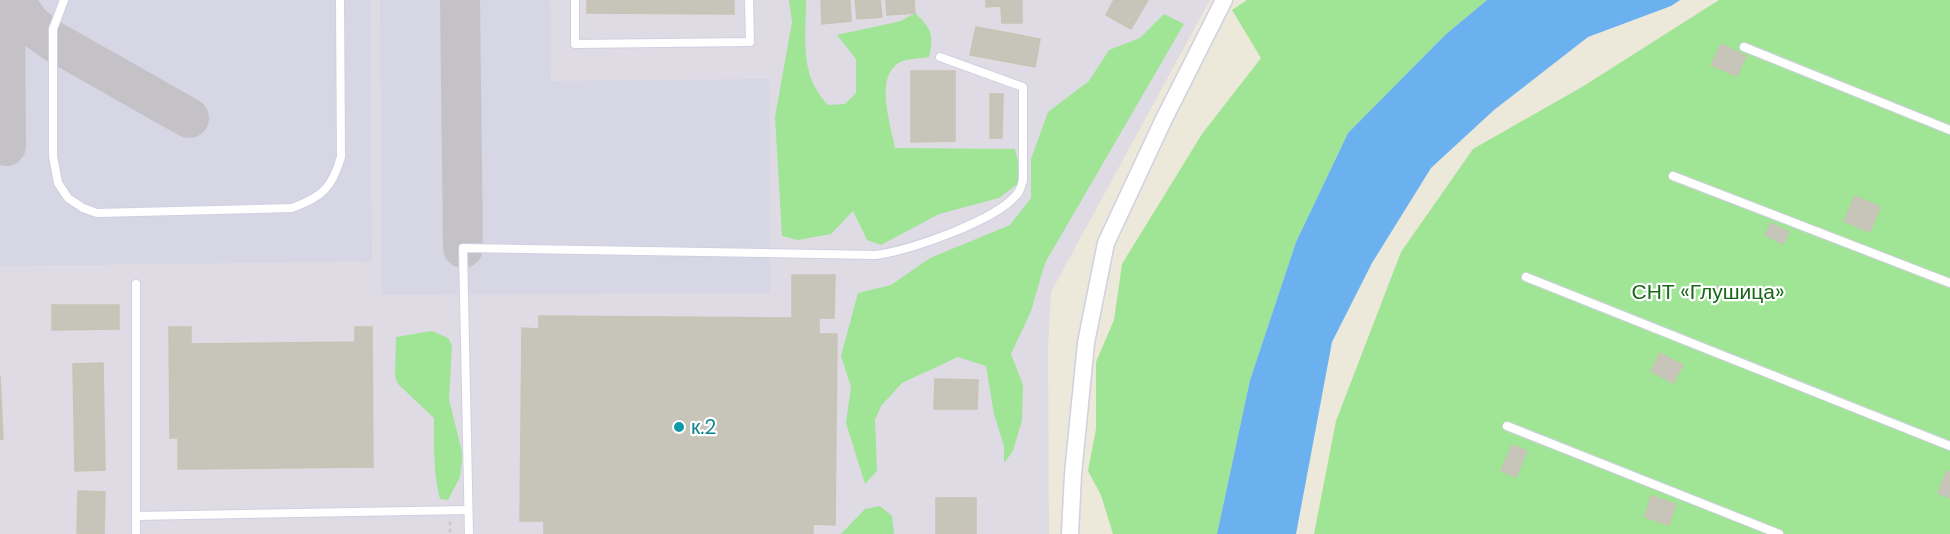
<svg xmlns="http://www.w3.org/2000/svg" width="1950" height="534" viewBox="0 0 1950 534" font-family="'DM Sans',sans-serif">
  <rect width="100%" height="100%" fill="#ece8da"/>
  <path fill="#dfdbe4" d="M371,0h839l-159,292 -3,56 1,186h-1049v-268l372,-4z"/>
  <g fill="#d6d6e4">
    <path d="M0,0h371l1,262 -372,4z"/>
    <path d="M380,0h170l1,81 218,-2 1,214 -388,2z"/>
  </g>
  <g fill="#a0e495">
    <path d="M789,0h17c0,39 -7,75 22,105l17,-1 11,-11v-34l-19,-24 64,-14 14,-8c17,16 19,22 14,44 -9,2 -25,1 -32,7 -22,17 -6,61 -2,84l120,1 8,31 -24,18 -60,16 -58,31 -14,-5 -14,-29 -22,23 -33,6 -16,-4 -7,-119 17,-95z"/>
    <path d="M1247,0h240l-42,35 -97,98 -52,109 -46,138 -33,154h-104l-12,-39 -13,-24 8,-42v-67l18,-42 8,-56 80,-130 59,-76 -29,-48z"/>
    <path d="M1719,0h231v534h-636l22,-113 65,-169 72,-103 109,-62z"/>
    <path d="M1164,14l20,10 -139,239 -14,48 -20,43 12,31 -1,35 -9,31 -9,12v-17l-10,-32 -8,-48 -28,-9 -56,26 -21,23 -6,14 2,51 -12,13 -19,-61 5,-36 -10,-31 17,-63 33,-8 39,-27 80,-33 21,-27v-39l17,-47 41,-31 20,-31 31,-12z"/>
    <path d="M432,331l16,7 4,7 -3,54 13,53v8l-2,17 -12,23 -8,-1c-7,-27 -6,-54 -6,-81l-36,-34 -3,-8 1,-39z"/>
    <path d="M880,506l12,10 2,18h-53l24,-25z"/>
  </g>
  <path fill="#6bb1f0" d="M1487,0h193l-9,6 -83,31 -94,73 -63,58 -59,95 -40,79 -36,192h-79l33,-154 46,-138 52,-109 97,-98z"/>
  <g fill="none" stroke-linecap="round" stroke-linejoin="round">
    <g stroke="#c5c2c7" stroke-width="40">
      <path d="M5,0l1,146"/>
      <path d="M14,0l17,25 22,16 136,77"/>
      <path d="M460,0l3,248"/>
    </g>
  </g>
  <g fill="#c7c4ba" stroke="#c7c4b4" stroke-width="1.5">
    <path d="M587,0h147v14l-147,-1z"/>
    <path d="M821,0h29l1,21 -29,3z"/>
    <path d="M855,0h25l2,17 -25,2z"/>
    <path d="M886,0h28l1,13 -28,2z"/>
    <path d="M986,0h36v23h-20l-1,-17 -15,1z"/>
    <path d="M1114,0h34l-17,29 -25,-14z"/>
    <path d="M976,27l64,12 -5,28 -65,-12z"/>
    <path d="M1721,44l25,12 -9,20 -26,-11z"/>
    <path d="M911,71h44v70l-44,1z"/>
    <path d="M990,94h13l-1,44h-12z"/>
    <path d="M1855,196l25,11 -10,25 -26,-11z"/>
    <path d="M1771,223l18,9 -6,12 -18,-9z"/>
    <path d="M792,275h43l-1,43h-15v16h18l-2,191 -22,-1v10h-269v-13h-24l2,-193 17,1v-13l253,2z"/>
    <path d="M52,305h67v24l-67,1z"/>
    <path d="M169,327h22v17l164,-2v-15h17l1,140 -195,2v-31h-8z"/>
    <path d="M1660,353l23,12 -10,18 -22,-12z"/>
    <path d="M103,363l2,107 -30,1 -2,-107z"/>
    <path d="M0,376l3,63h-3z"/>
    <path d="M935,379l43,1 -1,29h-43z"/>
    <path d="M1512,445l15,6 -11,26 -15,-6z"/>
    <path d="M1947,471l3,1v26l-12,-5z"/>
    <path d="M78,491l27,1 -1,42 -27,-1z"/>
    <path d="M1651,496l25,8 -7,21 -24,-8z"/>
    <rect x="936" y="498" width="40" height="36"/>
  </g>
  <g fill="none" stroke-linecap="round" stroke-linejoin="round">
    <g stroke="#d0d0e2" stroke-width="10">
      <g id="service">
        <path d="M64,0l-11,29v127l5,27 10,15 15,10 14,5 195,-5c30,-11 40,-20 49,-51l-1,-157"/>
        <path d="M575,0v44l175,-2 -1,-42"/>
        <path d="M1744,47l206,83"/>
        <path d="M1673,176l277,107"/>
        <path d="M1526,277l424,169"/>
        <path d="M1507,426l272,108"/>
        <path d="M136,516l332,-6"/>
        <path d="M136,534v-250"/>
        <path d="M469,534l-6,-286 413,7c34,-5 121,-34 142,-62 2,-3 4,-9 5,-13v-93l-83,-30"/>
      </g>
    </g>
    <g stroke="#d0d0e2" stroke-width="19">
      <path id="minor" d="M1070,534l3,-60 13,-131 20,-100 57,-122 61,-121"/>
    </g>
    <path stroke="#ccc" stroke-width="3" stroke-dasharray="4.5 3" stroke-linecap="butt" d="M450,521v13"/>
    <use href="#service" stroke="#fff" stroke-width="8"/>
    <use href="#minor" stroke="#fff" stroke-width="16"/>
  </g>
  <circle fill="#0f9aa8" stroke="#fff" stroke-width="2" cx="679" cy="427" r="6"/>
  <g text-anchor="middle" dominant-baseline="central" stroke-width="4.5" stroke-linejoin="round" paint-order="stroke">
    <g font-size="21" fill="#196718" stroke="#fff">
      <text x="1708" y="292">СНТ «Глушица»</text>
    </g>
    <g font-size="21" fill="#0d838f" stroke="#fff" text-anchor="start">
      <text x="691" y="427">к.2</text>
    </g>
  </g>
</svg>
